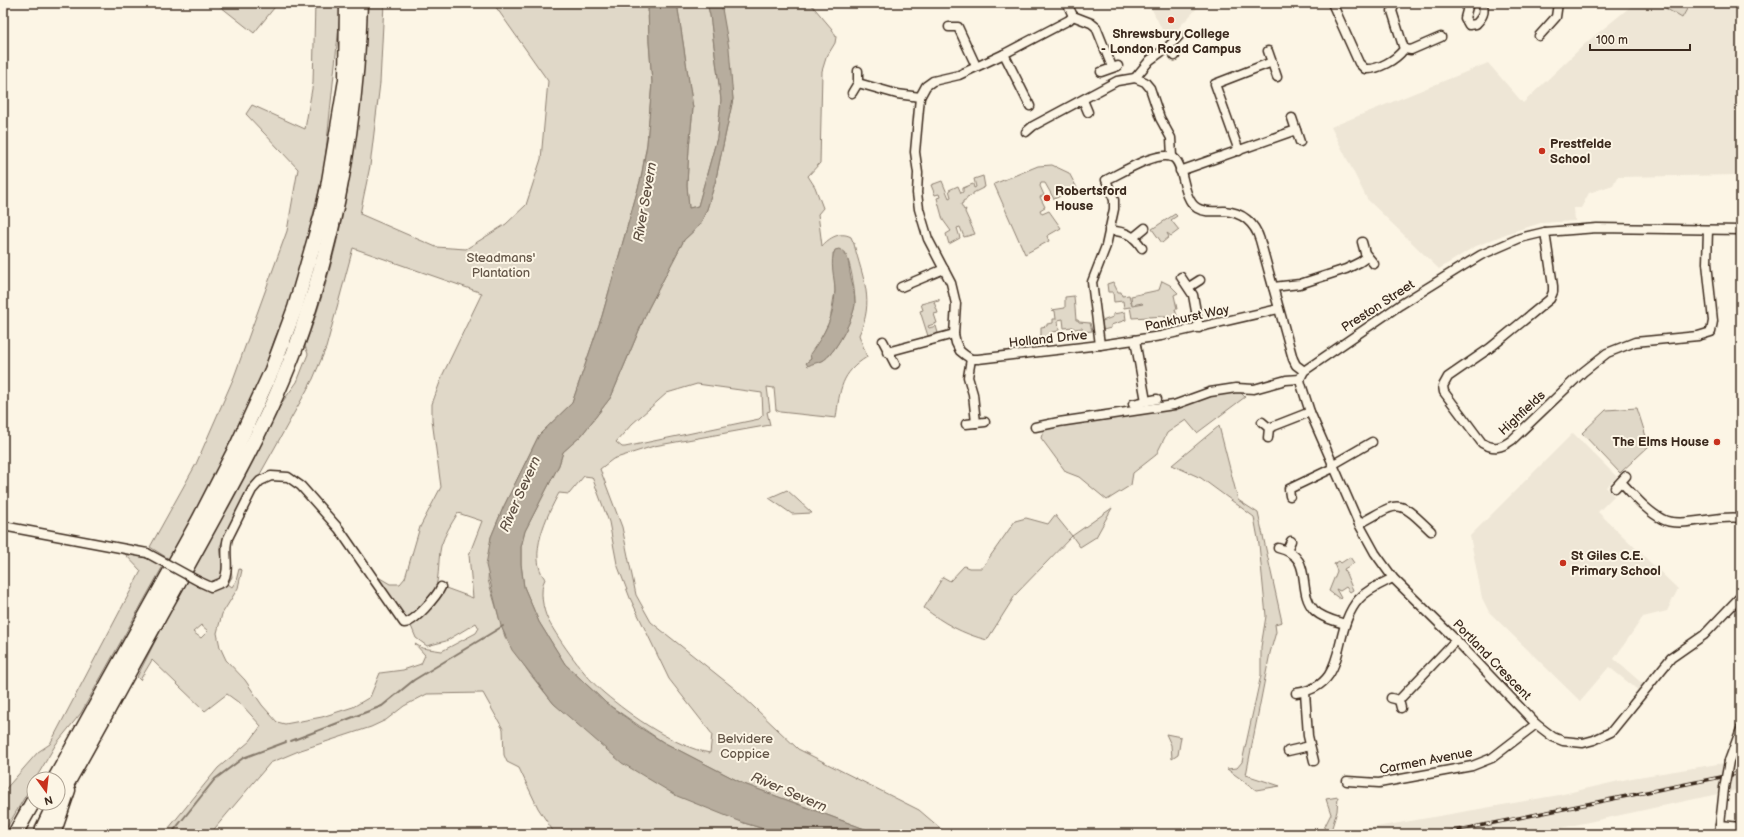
<svg xmlns="http://www.w3.org/2000/svg" width="1744" height="837" viewBox="0 0 1744 837" font-family="'Balsamiq Sans',sans-serif">
  <rect width="100%" height="100%" fill="#fcf5e5"/>
  <filter id="ink" filterUnits="userSpaceOnUse"><feTurbulence type="fractalNoise" baseFrequency=".025" numOctaves="2"/><feDisplacementMap in="SourceGraphic" scale="8" xChannelSelector="R" yChannelSelector="G"/><feConvolveMatrix kernelMatrix="1 2 1 2 8 2 1 2 1" color-interpolation-filters="sRGB"/></filter>
  <g filter="url(#ink)">
    <g fill="#eee6d6">
      <path d="M1149,3h53l-35,37z"/>
      <path d="M1635,3h106v172l-124,2 -4,8 -24,8 -8,15h-7l1,13 -34,2 -33,10 -34,14 -35,22 -72,-70 -36,-72 157,-64 35,40 64,-61z"/>
      <path d="M1573,433l44,44 -11,10 8,9 -16,16 80,77 -11,22 -24,6 -29,42 30,26 -5,6 -30,-24 -29,34 -91,-89 -7,-14 -12,-62z"/>
      <path d="M1737,755h4v34l-208,45h-197l223,-39 73,-17 104,-17z"/>
    </g>
    <g fill="#e0d8c8" stroke="#8e8173" fill-rule="evenodd">
      <path d="M216,3h62l-24,30z"/>
      <path d="M315,3h26l-1,13 -16,154 -32,129 -17,39 -13,37 -61,128 -32,56 -19,-12 46,-83 38,-87 53,-146 11,-62 -52,-55 6,-9 53,24 8,-46z"/>
      <path d="M366,3h18l-4,80 -10,83 -10,48 76,33 30,2 40,-25 20,-19 15,-46 7,-78 -55,-78h155l1,39 3,40 -5,62 -6,34 -39,138 -30,87 -33,32 -36,73 -12,29 -3,43 17,57 25,37 24,30 190,119 37,11h-226l-17,-26 -19,-40 -12,-6 -3,-7 -1,-26 -20,-36 -56,1 -23,12 -18,14 -15,7 -70,23 -31,13 -60,71h-46l54,-66 32,-27 11,-15 -19,-21 -15,-11 -22,17 -53,-51 -12,20 -3,-3 50,-99 24,11 20,-21 1,9 -4,7 4,3 4,-6 3,-12 3,1 -4,18 -16,26 -5,19 3,14 6,13 19,20 17,25 15,17 8,2 37,-7 31,-10 17,-10 10,-24 23,-3 18,-6 4,-9 -10,-11 7,4 20,3 34,-18 3,-5 -3,-5 -30,18 -19,5 -11,-8 -5,-12 32,-39 30,11 -4,-43 13,-34 -24,-8c-7,11 -13,21 -17,33 -4,17 0,37 -10,51 -7,10 -17,16 -27,22l-31,-45 17,10h10l5,-6 15,-51 21,-40 -9,-67v-16l11,-30 39,-81 -129,-45 -27,100 -13,31 -93,167c1,7 8,43 -10,37 -7,-2 -14,-8 -20,-11l93,-171 14,-19 11,-28 -3,-8c25,-67 42,-138 50,-209 5,-45 7,-90 11,-134zM201,625l7,6 -7,7 -8,-6z"/>
      <path d="M677,3h30l3,12 11,85 -4,38 -19,68 -9,2 -2,-23 2,-37 4,-40z"/>
      <path d="M721,3h89l22,26 4,8 -1,6 -9,15 -4,13 -2,92 -12,13 7,11 8,21 -5,6 4,32c7,-8 18,-15 29,-9l3,7c9,36 21,56 5,91l8,22c-26,16 -27,32 -31,61l-56,-6 -4,-2 -2,-22 -7,-1 3,24 -3,1 3,13 -116,21 -41,13 -13,10 22,58 14,68 15,27 84,67 63,60 121,61 28,24h-69l-134,-50 -81,-42 -57,-39 -41,-39 -26,-42 -15,-35 -3,-23v-17l4,-16 34,-66 4,-13 18,-16 30,-39 37,-88 36,-69 16,-15 7,-16 8,-26 18,-84zM844,251c7,11 11,39 11,52 0,13 -21,53 -33,58 -4,2 -11,1 -16,2l5,-4 19,-39 5,-29 -2,-38zM697,384l65,9 1,22 -4,4 -134,28h-3l-6,-5 16,-18 35,-31zM584,476l8,1 17,45 8,42 13,34 39,81 43,55 -2,19c-35,-6 -79,-37 -106,-60 -18,-15 -44,-51 -56,-73 -5,-10 -9,-30 -3,-41 -18,-23 2,-64 14,-86l10,1z"/>
      <path d="M1664,3h14l9,6 -5,9 -20,-12z"/>
      <path d="M1052,165l17,8 8,15 -23,11 -9,-16h-4l-1,3 4,9 -4,2 5,10 -5,3 2,4 7,-3 12,17 -14,8 2,5 -24,13 -31,-70 44,-18z"/>
      <path d="M983,176l2,11 -12,6v2l-6,2v2l-4,2v2l-2,1 3,6 2,-1 -1,3 10,22 -11,3 -4,-10 -3,1 3,10 -11,6 -3,-10 5,-3 -8,-11 -6,-22 3,-1 -1,-3 -4,1 -4,-10 11,-4 7,17 2,-1 -2,-7 9,-4 3,7 2,-1v-4l10,-4 1,4 2,-1 -2,-8z"/>
      <path d="M1175,214l2,2 -6,4 8,10 -8,6 -4,-3 2,4 -7,6 -10,-14z"/>
      <path d="M1162,281l8,4 8,8 -4,2 3,14h-2l2,7 4,1 2,10 -9,2 -4,-6 -2,-5h-3v-2l-33,2 -2,-11 -6,1 -1,-7 -9,1 -1,-10h-5l-1,-8 6,-2 5,10h3l1,4 7,-1 3,11 11,-2 -1,-1 -10,2 -1,-9 28,-6z"/>
      <path d="M1074,296l2,24h2l1,2 11,1 2,8 -9,1 -1,-4 -8,1 -1,-2 -9,1 -1,-9 -5,1 1,11 -8,1v4l-10,1v-10l6,-1v-2l6,-1v-4h3l-1,-8 -3,-1 13,-2v-11z"/>
      <path d="M939,299v2l-5,1 4,11 -4,1 3,9 -9,3 1,2 7,-2 2,7 -10,3 -8,-25 3,-1 -2,-6z"/>
      <path d="M1125,312l1,8 -15,5v3l-8,2 -1,-9 11,-4v-3z"/>
      <path d="M1240,392l5,5 -48,36 -11,-13 -19,13 -11,22 -23,18 -2,12 -24,15 -28,-23 -13,-5 -25,-34 3,-10 40,-8 93,-12 34,-14z"/>
      <path d="M1637,408l12,38 -29,27 -38,-40 24,-23z"/>
      <path d="M1219,426l19,74 20,13 24,109 -7,2 1,8 -6,21 -24,122 34,11 -24,4 -29,-21 10,-1 5,-6 19,-87v-28l5,-31 -7,-72 -5,-27 -53,-39 -29,-13z"/>
      <path d="M787,490l25,23 -20,1 -23,-16z"/>
      <path d="M1112,508l-16,29 -16,10 -8,-11 -56,58 -29,46c-24,-6 -44,-17 -63,-32l19,-31 7,4 14,-15 5,2h13l33,-47 11,-3 22,6 7,-9 17,21z"/>
      <path d="M124,553l24,4 15,9 -82,147 -25,31 -53,90v-42l35,-40 12,-8 91,-173z"/>
      <path d="M1350,557l4,6 -10,6 9,21 -3,2 -4,-5 -6,4 -4,-2 5,9 -1,1 -11,-8 8,-20 -3,-7 5,-3 2,2z"/>
      <path d="M1166,734l15,3 -3,18 -6,4 -1,-14z"/>
      <path d="M1338,797l-1,14 -7,23h-9l10,-20 -5,-15z"/>
    </g>
    <g fill="#b7ad9e" stroke="#85796b">
      <path d="M648,3h29l16,105 -4,40 -2,37 2,23 9,-2 19,-68 4,-38 -11,-85 -3,-12h14l8,45 4,51 -18,84 -8,26 -7,16 -16,15 -36,69 -37,88 -30,39 -18,16 -4,13 -34,66 -4,16v17l3,23 15,35 26,42 41,39 33,24 24,15 81,42 134,50h-97l-37,-11 -67,-27 -55,-33 -68,-59 -42,-54 -11,-24 -15,-61 5,-28 12,-29 36,-73 33,-32 30,-87 39,-138 6,-34 5,-62 -3,-40z"/>
      <path d="M839,249c9,4 10,15 11,24 2,10 5,20 5,30 0,13 -21,53 -33,58 -5,2 -9,2 -14,5l-2,-3 5,-4 -1,-5c15,-21 24,-36 25,-63 0,-13 -6,-29 0,-41z"/>
    </g>
    <g fill="none" stroke-linecap="round" stroke-linejoin="round">
      <g stroke="#85796b" stroke-width="2">
        <path d="M291,741l91,-35 32,-26 89,-54"/>
        <path d="M171,834l44,-55 28,-21 43,-16"/>
      </g>
      <g stroke="#3b2a1e" stroke-width="11">
        <g id="street">
          <path d="M1067,3l6,13 -4,4 -65,34 -45,21 -26,6 -7,5 -6,11 -5,55 3,21 -1,20 2,16 9,30 23,44 5,21 -2,30 2,9 4,8 5,4 6,4h7l122,-14 -8,-63 14,-36 8,-37v-9l-8,-20c15,-7 50,-29 66,-23 13,5 9,41 25,51 8,5 18,3 27,3 18,1 31,12 36,29l33,119 3,6 8,6"/>
          <path d="M1332,3l27,60 6,6c13,1 31,-9 39,-20l-12,-38 3,-8"/>
          <path d="M1469,3l-4,15 4,7 7,-1c6,-6 10,-12 6,-21"/>
          <path d="M1073,16l18,7 5,4 16,40"/>
          <path d="M949,27h9l18,39"/>
          <path d="M1539,36l17,-19 2,-14"/>
          <path d="M1168,47l7,9"/>
          <path d="M1404,49l7,1 30,-13"/>
          <path d="M1268,51l9,26"/>
          <path d="M1004,54l26,52"/>
          <path d="M1101,72l17,-6"/>
          <path d="M1135,78l15,-18 18,-13 11,-11"/>
          <path d="M858,83l39,11 23,3"/>
          <path d="M852,93l6,-10v-12"/>
          <path d="M1083,100l5,12"/>
          <path d="M1292,118l8,24"/>
          <path d="M1026,132l7,-6 84,-45 18,-3 10,4 5,6 10,30 11,20 1,19"/>
          <path d="M1239,151l-24,-67 57,-22"/>
          <path d="M1180,171l116,-41"/>
          <path d="M1109,230c16,2 24,4 33,18"/>
          <path d="M1741,230l-144,-2 -52,4 -25,6 -39,17 -20,12 -61,38 -96,66 -4,8 1,5 9,28 49,112 16,29 18,25 63,62 80,84 17,13 10,4 20,2 11,-3 17,-8 60,-74 33,-23 37,-39"/>
          <path d="M1545,232l8,54v6l-3,7 -60,49 -42,29 -5,9 1,6 38,51c12,7 19,5 30,-3l71,-68 24,-19 28,-11 63,-6 13,-4 2,-11 -6,-58 1,-33"/>
          <path d="M1134,237l11,-9"/>
          <path d="M1362,242l3,11 9,11"/>
          <path d="M1181,277l12,18 6,33"/>
          <path d="M901,287l43,-18"/>
          <path d="M1189,287l11,-7"/>
          <path d="M1273,287l27,-3 46,-15 14,-7 7,-5"/>
          <path d="M1135,340l11,61"/>
          <path d="M883,341l12,23"/>
          <path d="M1100,345l61,-9 117,-27"/>
          <path d="M887,352l67,-18"/>
          <path d="M971,359l-3,18 5,17 3,29"/>
          <path d="M1133,404l24,-5"/>
          <path d="M1262,422l7,6 -1,10"/>
          <path d="M966,424l19,-2"/>
          <path d="M1035,427l24,-5 115,-17 36,-13 26,-4 18,1 32,-9 14,-1"/>
          <path d="M1269,428l41,-16"/>
          <path d="M1332,465l40,-23"/>
          <path d="M1621,482c12,12 25,29 41,37 17,10 57,-5 79,-1"/>
          <path d="M1615,488l11,-12"/>
          <path d="M1290,496l-1,-7 44,-21"/>
          <path d="M1359,524c41,-22 37,-27 72,7"/>
          <path d="M3,526l144,27"/>
          <path d="M1278,548c38,9 17,41 36,62 8,8 21,11 31,14"/>
          <path d="M1287,550l4,-9"/>
          <path d="M200,582l11,5 12,-5c8,-15 0,-29 5,-44l24,-48 8,-9 11,-5 17,1 13,9 38,43 65,94c10,0 33,-27 37,-36"/>
          <path d="M1305,692l3,44 6,25"/>
          <path d="M1296,693c55,-7 34,-62 63,-94 9,-10 22,-15 34,-21"/>
          <path d="M1391,698l8,2"/>
          <path d="M1401,708l-2,-8 57,-60"/>
          <path d="M1288,751l22,-5"/>
          <path d="M1729,761l12,-32"/>
          <path d="M1347,781l32,2 93,-17 20,-8 44,-34"/>
          <path d="M1720,825l21,2"/>
          <path d="M1719,834l5,-46"/>
        </g>
      </g>
      <g stroke="#3b2a1e" stroke-width="17">
        <g id="highway">
          <path d="M55,779l144,-259 39,-76 34,-74 23,-62 27,-94 6,-27 18,-107 1,-77"/>
          <path d="M58,799c42,-73 81,-147 122,-220 44,-81 92,-161 122,-249 36,-105 55,-216 58,-327"/>
          <path d="M15,834l19,-34"/>
          <path d="M42,834l1,-6 12,-25"/>
          <path d="M53,834l15,-44"/>
        </g>
      </g>
      <use href="#street" stroke="#fcf5e5" stroke-width="8"/>
      <use href="#highway" stroke="#fcf5e5" stroke-width="14"/>
      <g stroke="#3b2a1e" stroke-width="3.5">
        <path id="rail" d="M1439,834l302,-61"/>
      </g>
      <use href="#rail" stroke="#fcf5e5" stroke-width="2" stroke-dasharray="6" stroke-linecap="butt"/>
      <g stroke="#3b2a1e" stroke-width="11" stroke-linecap="butt">
        <g id="street-bridge">
          <path d="M147,553l53,29"/>
          <path d="M1724,788l5,-27"/>
        </g>
      </g>
      <use href="#street-bridge" stroke="#fcf5e5" stroke-width="8"/>
    </g>
  </g>
  <g fill="#c8321e" stroke="#fcf5e5" stroke-width="1.5">
    <circle cx="1171" cy="20" r="4"/>
    <circle cx="1542" cy="151" r="4"/>
    <circle cx="1047" cy="198" r="4"/>
    <circle cx="1717" cy="442" r="4"/>
    <circle cx="1563" cy="563" r="4"/>
  </g>
  <g text-anchor="middle" dominant-baseline="central" stroke-width="4" stroke-linejoin="round" paint-order="stroke">
    <g font-size="13" font-weight="bold" fill="#3b2a1e" stroke="#fcf5e5" text-anchor="start">
      <text x="1171" y="34" text-anchor="middle">Shrewsbury College<tspan x="1171" dy="15">- London Road Campus</tspan></text>
      <text x="1550" y="144">Prestfelde<tspan x="1550" dy="15">School</tspan></text>
      <text x="1055" y="191">Robertsford<tspan x="1055" dy="15">House</tspan></text>
      <text x="1709" y="442" text-anchor="end">The Elms House</text>
      <text x="1571" y="556">St Giles C.E.<tspan x="1571" dy="15">Primary School</tspan></text>
    </g>
    <g font-size="13" fill="#645648" stroke="#fcf5e5">
      <text x="501" y="258">Steadmans'<tspan x="501" dy="15">Plantation</tspan></text>
      <text x="745" y="739">Belvidere<tspan x="745" dy="15">Coppice</tspan></text>
    </g>
    <g font-size="13" fill="#3b2a1e" stroke="#fcf5e5">
      <text transform="translate(1378 306) rotate(-33)">Preston Street</text>
      <text transform="translate(1187 318) rotate(-12)">Pankhurst Way</text>
      <text transform="translate(1048 339) rotate(-6)">Holland Drive</text>
      <text transform="translate(1522 413) rotate(-43)">Highfields</text>
      <text transform="translate(1492 660) rotate(46)">Portland Crescent</text>
      <text transform="translate(1426 761) rotate(-11)">Carmen Avenue</text>
    </g>
    <g font-size="14" font-style="italic" fill="#605144" stroke="#fcf5e5">
      <text transform="translate(645 202) rotate(-80)">River Severn</text>
      <text transform="translate(520 494) rotate(-66)">River Severn</text>
      <text transform="translate(789 792) rotate(23)">River Severn</text>
    </g>
  </g>
  <rect width="1744" height="837" fill="none" stroke="#fcf5e5" stroke-width="16"/>
  <rect x="8" y="8" width="1728" height="821" fill="none" stroke="#3b2a1e" stroke-width="1.5" filter="url(#ink)"/>
  <g transform="translate(46 791) rotate(165)"><circle r="19" fill="#fcf5e5" stroke="#afa495"/>
  <path d="M0-3L7 15L0 10L-7 15Z" fill="#c8321e"/>
  <text y="-6" font-size="11" font-weight="bold" text-anchor="middle" fill="#3b2a1e">N</text>
  </g>
  <path d="M1590 44v6h100v-6" fill="none" stroke="#3b2a1e" stroke-width="2"/>
  <text x="1596" y="44" font-size="12" fill="#3b2a1e" stroke="#fcf5e5" stroke-width="3" paint-order="stroke">100 m</text>
</svg>
